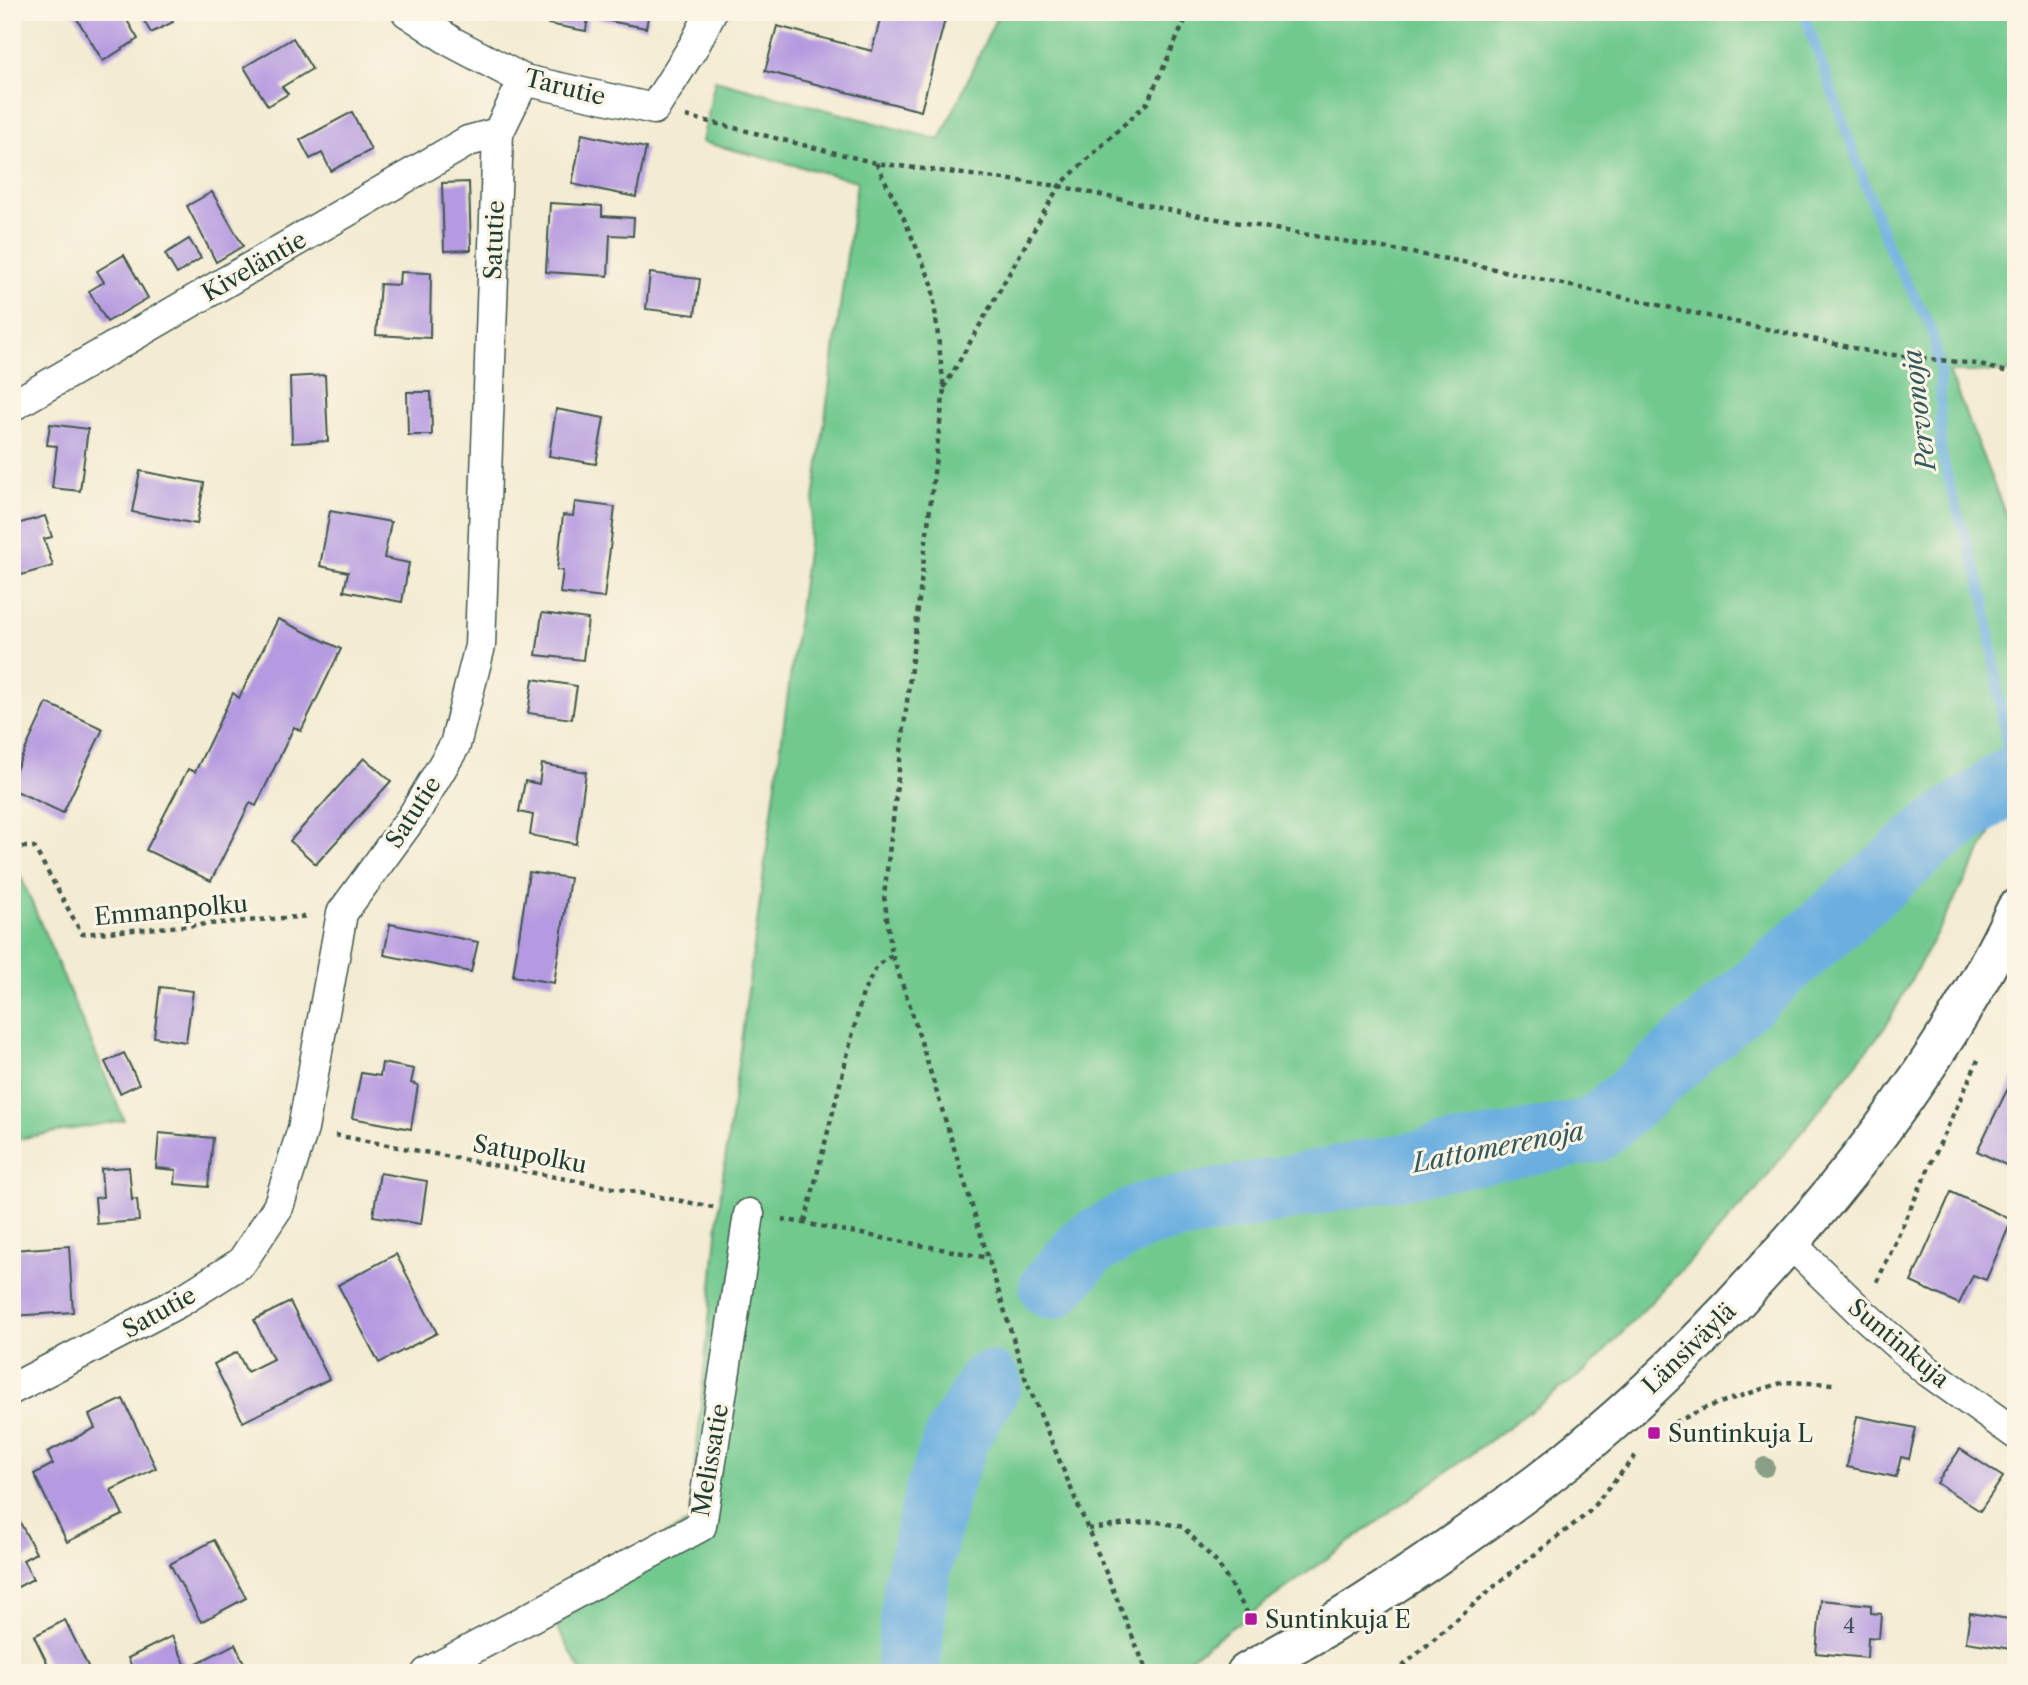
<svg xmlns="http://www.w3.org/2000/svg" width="2028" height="1685" viewBox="0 0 2028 1685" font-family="'Libre Caslon Text',serif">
  <rect width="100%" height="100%" fill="#fcf5e5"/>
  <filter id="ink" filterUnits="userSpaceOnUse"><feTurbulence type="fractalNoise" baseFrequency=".0143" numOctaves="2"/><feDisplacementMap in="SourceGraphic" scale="14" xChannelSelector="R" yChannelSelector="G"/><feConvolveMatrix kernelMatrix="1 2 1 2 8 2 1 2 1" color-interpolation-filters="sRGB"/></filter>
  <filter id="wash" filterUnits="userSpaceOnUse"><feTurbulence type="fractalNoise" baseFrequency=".00686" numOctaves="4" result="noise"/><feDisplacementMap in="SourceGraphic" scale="28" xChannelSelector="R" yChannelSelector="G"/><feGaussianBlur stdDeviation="1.57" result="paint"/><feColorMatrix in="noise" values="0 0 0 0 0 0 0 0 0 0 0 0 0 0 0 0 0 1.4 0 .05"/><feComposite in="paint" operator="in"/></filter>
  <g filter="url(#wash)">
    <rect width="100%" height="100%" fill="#f3ebd2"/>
    <g fill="#71c98e" stroke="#488361" stroke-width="2">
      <path d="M999,12h1017v360h-67l67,168v219l-23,70 -107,197 -134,169 -164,174 -419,304h-587l-41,-74 149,-77 31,-332 136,-1009 -155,-39 13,-62 225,60z"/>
      <path d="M12,858h1l111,262 -112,20z"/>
    </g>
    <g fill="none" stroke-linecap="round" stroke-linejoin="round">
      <path stroke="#6aafe0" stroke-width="10" d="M1803,12l87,240 41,75 9,45 1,79 11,43 33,105 26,180"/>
      <g stroke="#6aafe0" stroke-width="65">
        <path d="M1052,1287l36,-41 56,-31 451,-85 334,-293 82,-58 5,2"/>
        <path d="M908,1673l8,-91 21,-89 20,-56 32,-53"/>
      </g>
    </g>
    <g id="blocks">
      <g fill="#b49ae0">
        <path d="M77,12h45l16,27 -35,22 -29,-47z"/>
        <path d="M139,12h29l5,10 -22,11z"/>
        <path d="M550,12h99l-3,16 -58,-11 -2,14 -38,-7z"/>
        <path d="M882,12h65l-26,99 -156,-40 12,-45 95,25z"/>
        <path d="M293,38l19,31 -30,18 6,7 -20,12 -24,-39z"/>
        <path d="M352,112l19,38 -40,21 -9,-18 -12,6 -10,-19z"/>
        <path d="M582,134l64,14 -10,49 -64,-13z"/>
        <path d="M469,182l2,68 -27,1 -2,-68z"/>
        <path d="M212,192l31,54 -27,16 -29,-56z"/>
        <path d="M550,203l52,3v10l32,2 -1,18 -23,-1 -2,41 -62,-4z"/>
        <path d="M189,239l12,19 -24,16 -12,-20z"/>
        <path d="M124,255l24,43 -41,24 -18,-31 15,-9 -7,-11z"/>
        <path d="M400,272l31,1 -1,65 -54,-3 4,-51 19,1z"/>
        <path d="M650,273l50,6 -5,36 -49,-6z"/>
        <path d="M325,375l3,66 -36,2 -2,-66z"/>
        <path d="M407,392h24l1,43h-24z"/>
        <path d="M556,409l48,9 -8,46 -47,-8z"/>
        <path d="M50,424l38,5 -8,62 -28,-3 5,-42 -10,-1z"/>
        <path d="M140,471l64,12 -7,41 -65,-12z"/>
        <path d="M575,502l40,5 -11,91 -44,-5 3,-22 -6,-1 6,-55 10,1z"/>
        <path d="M330,511l61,11 -7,36 25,5 -7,39 -58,-11 4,-19 -28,-6z"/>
        <path d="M45,516l7,21 -8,2 9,27 -39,11 -2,-43 7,-2 -2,-8z"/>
        <path d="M542,613l46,6 -5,41 -47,-5z"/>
        <path d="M278,619l63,30 -40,82 -7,-4 -38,79 -6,-3 -39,78 -65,-31 42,-81 7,3 38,-79 6,5z"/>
        <path d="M533,679l44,7 -5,33 -44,-6z"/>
        <path d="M47,703l56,26 -40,84 -51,-24v-11z"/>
        <path d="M364,758l27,23 -75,83 -26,-23z"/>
        <path d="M542,764l44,8 -10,72 -46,-9 3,-20 -14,-3 6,-31 14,3z"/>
        <path d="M529,872l41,6 -16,105 -41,-7z"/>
        <path d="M390,924l88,18 -7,30 -87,-17z"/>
        <path d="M160,987l33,4 -7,51 -32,-5z"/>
        <path d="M124,1053l15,31 -19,9 -15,-31z"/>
        <path d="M382,1063l32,6 -3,14 7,2 -7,44 -59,-11 9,-45 19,3z"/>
        <path d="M2016,1072v98l-39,-19z"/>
        <path d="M159,1133l54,5 -5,49 -33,-3 1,-14 -20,-2z"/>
        <path d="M129,1167l3,33 5,-1 2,22 -42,3 -2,-26 8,-1 -2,-28z"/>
        <path d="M380,1173l47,8 -6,43 -48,-8z"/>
        <path d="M1951,1192l61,28 -26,60 -13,-5 -14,29 -48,-22z"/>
        <path d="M69,1246l4,66 -61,4v-66z"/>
        <path d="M396,1254l41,79 -58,30 -41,-78z"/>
        <path d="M290,1302l39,77 -86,43 -29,-58 23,-12 10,20 26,-13 -19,-39z"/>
        <path d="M123,1399l33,69 -45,22 12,25 -56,27 -33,-68 19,-10 -6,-12 48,-24 -6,-13z"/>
        <path d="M1857,1416l59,12 -7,31 -8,-2 -5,20 -49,-10z"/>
        <path d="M1960,1449l43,28 -23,34 -43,-28z"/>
        <path d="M12,1507l24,46 -13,7 10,19 -21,11z"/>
        <path d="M214,1540l32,58 -45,24 -31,-58z"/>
        <path d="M1821,1600l50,5v8l10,1 -2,24 -11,-1 -1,21 -51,-5z"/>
        <path d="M1970,1613l46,7 -4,29 -46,-7z"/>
        <path d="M65,1620l23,46 -12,7h-24l-18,-37z"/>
        <path d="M172,1636l15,32 48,-24 14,29h-114l-7,-15z"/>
      </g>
    </g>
  </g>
  <g filter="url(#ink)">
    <use href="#blocks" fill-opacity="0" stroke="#3f574c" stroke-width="2"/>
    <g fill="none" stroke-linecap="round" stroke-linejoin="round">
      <g stroke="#3f574c" stroke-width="33">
        <g id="minor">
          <path d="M407,12l45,30 72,38 130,29 41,-65 16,-32"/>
          <path d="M12,406l456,-265 30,-8"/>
          <path d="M1790,1243l73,71 62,55 91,65"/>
          <path d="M12,1389l167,-87 62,-39 37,-56 25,-78 39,-216 71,-97 42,-71 25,-99 18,-513 26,-53"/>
          <path d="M427,1673l274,-147 48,-312"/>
        </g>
      </g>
      <g stroke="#3f574c" stroke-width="42">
        <path id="secondary" d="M1246,1673c27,-16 55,-31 82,-47 72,-44 142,-92 210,-143 83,-63 157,-135 226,-212 100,-109 189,-228 252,-362"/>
      </g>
      <g stroke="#3f574c" stroke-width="4.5" stroke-dasharray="5 5" stroke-linecap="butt">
        <path d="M686,116l190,47 183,23 124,27 275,48 418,92 100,11 40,10"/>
        <path d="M876,163l26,51 30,70 12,105 -60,507 8,59 17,48 117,377 120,289"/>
        <path d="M944,388l115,-202 88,-83 42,-91"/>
        <path d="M12,847h22l48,87 228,-18"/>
        <path d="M335,1135l383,73"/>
        <path d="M782,1219l207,39"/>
        <path d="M805,1222l58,-229 14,-27 15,-11"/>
        <path d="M1877,1282l101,-222"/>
        <path d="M1666,1427l41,-20 77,-25 51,2"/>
        <path d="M1088,1529l65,-8 30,6 35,37 33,55"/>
        <path d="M1395,1673l108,-94 84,-65 50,-60"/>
      </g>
      <use href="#minor" stroke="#fff" stroke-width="30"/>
      <use href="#secondary" stroke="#fff" stroke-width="38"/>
    </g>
    <circle fill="#8a9f87" cx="1765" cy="1467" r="10"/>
  </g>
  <g fill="#b5179e" stroke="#fcf5e5" stroke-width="2.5">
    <rect x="1647" y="1426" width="14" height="14" rx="3.5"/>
    <rect x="1244" y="1612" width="14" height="14" rx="3.5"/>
  </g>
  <g text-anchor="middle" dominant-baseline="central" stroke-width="6" stroke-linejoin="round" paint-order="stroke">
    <g font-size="21" fill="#44545f">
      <text x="1849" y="1625">4</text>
    </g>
    <g font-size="24" fill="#1f3d34" stroke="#fcf5e5">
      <text transform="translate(565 87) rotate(14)">Tarutie</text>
      <text transform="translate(494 240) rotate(-88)">Satutie</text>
      <text transform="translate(254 266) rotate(-30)">Kiveläntie</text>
      <text transform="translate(413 812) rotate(-57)">Satutie</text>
      <text transform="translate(171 910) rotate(-5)">Emmanpolku</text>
      <text transform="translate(530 1154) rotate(11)">Satupolku</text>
      <text transform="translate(159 1312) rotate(-29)">Satutie</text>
      <text transform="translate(1899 1343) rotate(40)">Suntinkuja</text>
      <text transform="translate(1689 1348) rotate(-44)">Länsiväylä</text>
      <text transform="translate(710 1460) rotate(-80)">Melissatie</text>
    </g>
    <g font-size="24" fill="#1f3d34" stroke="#fcf5e5" text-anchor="start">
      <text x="1668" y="1433">Suntinkuja L</text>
      <text x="1265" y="1619">Suntinkuja E</text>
    </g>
    <g font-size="26" font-style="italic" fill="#325a5f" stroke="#fcf5e5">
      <text transform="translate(1919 410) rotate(-97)">Pervonoja</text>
      <text transform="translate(1498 1147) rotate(-11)">Lattomerenoja</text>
    </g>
  </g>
  <rect width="2028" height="1685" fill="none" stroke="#fcf5e5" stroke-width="42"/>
</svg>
